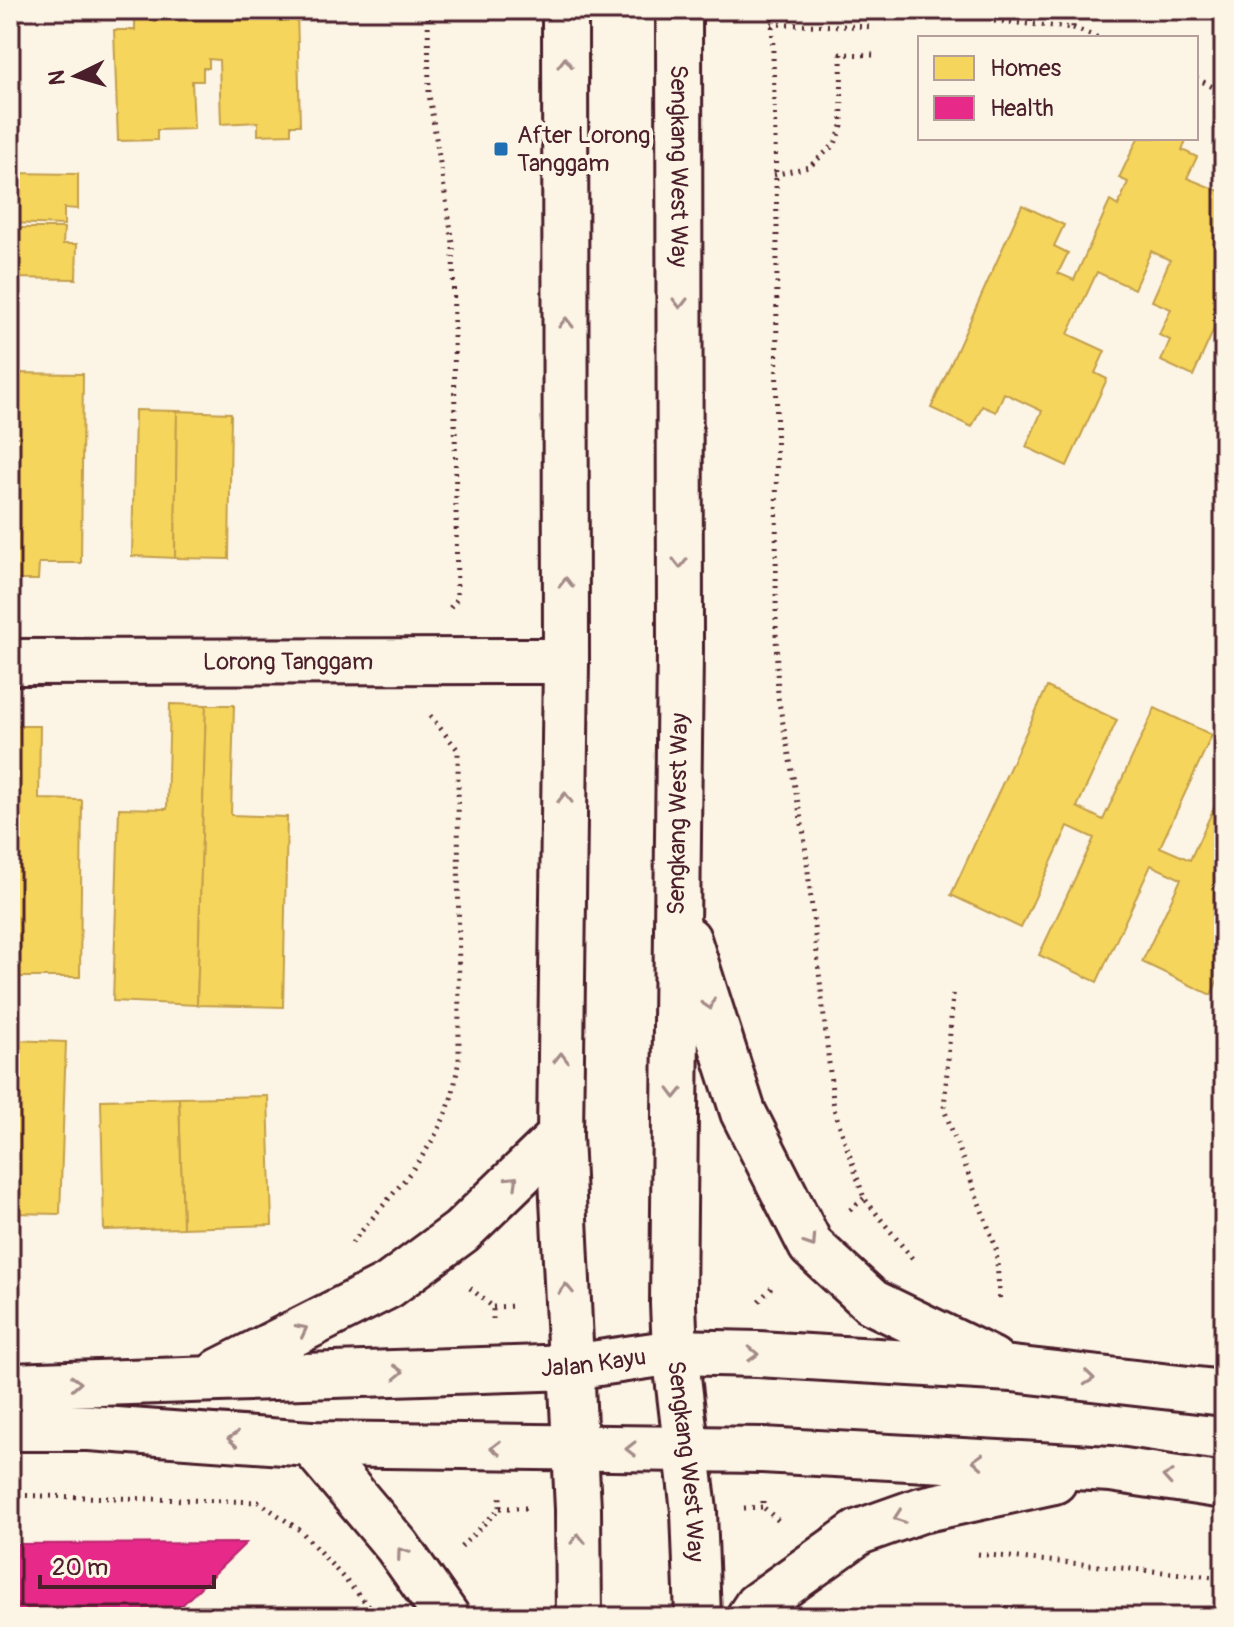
<svg xmlns="http://www.w3.org/2000/svg" width="1234" height="1627" viewBox="0 0 1234 1627" font-family="Pangolin,sans-serif">
  <rect width="100%" height="100%" fill="#fcf5e5"/>
  <filter id="ink" filterUnits="userSpaceOnUse"><feTurbulence type="fractalNoise" baseFrequency=".0125" numOctaves="2"/><feDisplacementMap in="SourceGraphic" scale="16" xChannelSelector="R" yChannelSelector="G"/><feConvolveMatrix kernelMatrix="1 2 1 2 8 2 1 2 1" color-interpolation-filters="sRGB"/></filter>
  <g filter="url(#ink)">
    <g fill="#f6d55c" stroke="#c29e4d" stroke-width="2">
      <path d="M122,10h175l3,115h-9v9l-33,1v-13l-37,2 -2,-64 -10,-1v9h-6v13h-11l2,48 -37,1v10l-39,1 -4,-111h21v-18z"/>
      <path d="M1138,138h49l-5,12 15,7 -10,21 37,15v114l-31,69 -32,-15 9,-21 -11,-5 12,-26 -19,-8 18,-41 -19,-9 -17,38 -37,-17 -29,62 37,17 -10,22 12,6 -40,87 -41,-19 16,-36 -38,-18 -8,19 -14,-6 -10,21 -41,-19 91,-203 42,20 -10,21 14,7 -10,20 16,7 36,-79 8,5 10,-24 -9,-4z"/>
      <path d="M10,173l68,1v35l-14,-1v17l-54,-2z"/>
      <path d="M10,228h54l-1,16h14l-1,35 -66,-1z"/>
      <path d="M10,373l73,1 -2,189h-42l-1,17h-28z"/>
      <path d="M1224,409v22l-8,-4z"/>
      <path d="M135,410l42,1 -2,147 -43,-2z"/>
      <path d="M177,411l54,2 -2,146 -54,-1z"/>
      <path d="M1047,687l70,33 -40,87 26,13 52,-112 57,27 -52,112 30,13 34,-74v181l-13,28 -69,-33 39,-83 -30,-14 -54,117 -58,-27 55,-117 -26,-12 -47,102 -70,-33z"/>
      <path d="M170,704l36,1 -9,300 -84,-4 6,-193 48,1z"/>
      <path d="M206,705h28l-3,110 56,2 -4,190 -86,-2z"/>
      <path d="M10,726h30l-1,73 43,1 -2,177h-70z"/>
      <path d="M10,1040l56,2 -6,172 -50,-1z"/>
      <path d="M268,1096l4,129 -89,3 -4,-130z"/>
      <path d="M179,1098l4,130 -79,2 -3,-130z"/>
    </g>
    <path fill="#e7298a" stroke="#b8266e" stroke-width="2" d="M246,1543l-76,74h-160v-73z"/>
    <g fill="none" stroke-linecap="round" stroke-linejoin="round">
      <g stroke="#4a1f2b" stroke-width="50">
        <g id="minor">
          <path id="s1" d="M10,662l556,-1"/>
        </g>
      </g>
      <g stroke="#4a1f2b" stroke-width="50">
        <g id="major">
          <path d="M565,10l1,651 -6,475 18,373 1,108"/>
          <path id="s2" d="M679,10l1,639 -7,655 2,48 19,159 4,106"/>
          <path d="M688,939l55,173 68,134 61,56 120,58"/>
          <path d="M220,1371l168,-85 73,-54 99,-96"/>
          <path id="s3" d="M10,1386l561,-19 104,-15 83,2 254,15 212,24"/>
          <path d="M10,1428h79l222,16 451,6 349,19 113,17"/>
          <path d="M311,1444l86,102 50,71"/>
          <path d="M749,1617l8,-12 102,-73 62,-22 133,-29"/>
        </g>
      </g>
      <g stroke="#4a1f2b" stroke-width="5" stroke-dasharray="2 6" stroke-linecap="butt">
        <path d="M428,10l1,85 24,148 4,356 -7,9"/>
        <path d="M772,10l5,216 -1,407 2,64 26,138 30,274 30,89 51,64"/>
        <path d="M994,21l79,7v-18"/>
        <path d="M771,24l104,3"/>
        <path d="M1073,28l26,10"/>
        <path d="M1196,78l28,15"/>
        <path d="M774,175l35,-8 26,-23 7,-18 -1,-72 34,1"/>
        <path d="M953,994l-9,115 52,139 4,56"/>
        <path d="M850,1210l14,-12"/>
        <path d="M352,1243c35,-45 79,-85 98,-141 5,-13 6,-28 9,-42l-1,-310 -30,-37"/>
        <path d="M470,1288l23,19v12"/>
        <path d="M759,1301l15,-16"/>
        <path d="M493,1307l23,-1"/>
        <path d="M10,1495l249,7 42,29 77,85"/>
        <path d="M763,1501v6l18,16"/>
        <path d="M500,1508h26"/>
        <path d="M744,1508l19,-1"/>
        <path d="M461,1547l39,-39v-11"/>
        <path d="M978,1554l246,24"/>
      </g>
      <use href="#minor" stroke="#fcf5e5" stroke-width="44"/>
      <use href="#major" stroke="#fcf5e5" stroke-width="44"/>
    </g>
    <defs><path id="oneway-chevron" d="M-2-3.5L2.5 0L-2 3.5" fill="none" stroke-width="1.6" stroke-linecap="round" stroke-linejoin="round" transform="scale(2)"/></defs>
    <g stroke="#a38a88">
      <use href="#oneway-chevron" transform="translate(565 63) rotate(-90)"/>
      <use href="#oneway-chevron" transform="translate(680 303) rotate(90)"/>
      <use href="#oneway-chevron" transform="translate(566 323) rotate(-90)"/>
      <use href="#oneway-chevron" transform="translate(680 563) rotate(90)"/>
      <use href="#oneway-chevron" transform="translate(566 583) rotate(-90)"/>
      <use href="#oneway-chevron" transform="translate(565 798) rotate(-89)"/>
      <use href="#oneway-chevron" transform="translate(709 1004) rotate(72)"/>
      <use href="#oneway-chevron" transform="translate(561 1058) rotate(-89)"/>
      <use href="#oneway-chevron" transform="translate(675 1093) rotate(91)"/>
      <use href="#oneway-chevron" transform="translate(513 1181) rotate(-44)"/>
      <use href="#oneway-chevron" transform="translate(811 1242) rotate(56)"/>
      <use href="#oneway-chevron" transform="translate(566 1289) rotate(-92)"/>
      <use href="#oneway-chevron" transform="translate(302 1330) rotate(-27)"/>
      <use href="#oneway-chevron" transform="translate(753 1354) rotate(2)"/>
      <use href="#oneway-chevron" transform="translate(398 1372) rotate(-2)"/>
      <use href="#oneway-chevron" transform="translate(1089 1378) rotate(6)"/>
      <use href="#oneway-chevron" transform="translate(76 1383) rotate(-3)"/>
      <use href="#oneway-chevron" transform="translate(233 1439) rotate(-176)"/>
      <use href="#oneway-chevron" transform="translate(496 1448) rotate(-179)"/>
      <use href="#oneway-chevron" transform="translate(631 1449) rotate(-180)"/>
      <use href="#oneway-chevron" transform="translate(978 1461) rotate(-177)"/>
      <use href="#oneway-chevron" transform="translate(1168 1477) rotate(-171)"/>
      <use href="#oneway-chevron" transform="translate(899 1517) rotate(160)"/>
      <use href="#oneway-chevron" transform="translate(578 1539) rotate(-91)"/>
      <use href="#oneway-chevron" transform="translate(402 1553) rotate(-126)"/>
    </g>
  </g>
  <rect fill="#1f6fb2" stroke="#fcf5e5" stroke-width="3" x="493" y="141" width="16" height="16" rx="4"/>
  <g text-anchor="middle" dominant-baseline="central" stroke-width="8" stroke-linejoin="round" paint-order="stroke">
    <g font-size="24" fill="#4a1f2b" stroke="#fcf5e5" text-anchor="start">
      <text x="517" y="135">After Lorong<tspan x="517" dy="28">Tanggam</tspan></text>
    </g>
    <g font-size="24" fill="#4a1f2b" stroke="#fcf5e5">
      <text stroke="none"><textPath href="#s2" startOffset="156">Sengkang West Way</textPath></text>
      <text stroke="none"><textPath href="#s1" startOffset="278">Lorong Tanggam</textPath></text>
      <text transform="translate(678 814) rotate(-89)">Sengkang West Way</text>
      <text stroke="none"><textPath href="#s3" startOffset="584">Jalan Kayu</textPath></text>
      <text stroke="none"><textPath href="#s2" startOffset="1452">Sengkang West Way</textPath></text>
    </g>
  </g>
  <rect width="1234" height="1627" fill="none" stroke="#fcf5e5" stroke-width="40"/>
  <rect x="20" y="20" width="1194" height="1587" fill="none" stroke="#4a1f2b" stroke-width="3" filter="url(#ink)"/>
  <rect x="918" y="36" width="280" height="104" fill="#fcf5e5" stroke="#b59f9b" stroke-width="2"/>
  <rect x="934" y="56" width="40" height="24" fill="#f6d55c" stroke="#b59f9b" stroke-width="2"/>
  <text x="990" y="76" font-size="24" fill="#4a1f2b">Homes</text>
  <rect x="934" y="96" width="40" height="24" fill="#e7298a" stroke="#b59f9b" stroke-width="2"/>
  <text x="990" y="116" font-size="24" fill="#4a1f2b">Health</text>
  <g transform="translate(76 76) rotate(265)" stroke="#fcf5e5" stroke-width="6" paint-order="stroke">
  <path d="M0-6L14 30L0 20L-14 30Z" fill="#4a1f2b"/>
  <text y="-12" font-size="22" font-weight="bold" text-anchor="middle" fill="#4a1f2b">N</text>
  </g>
  <path d="M40 1575v12h174v-12" fill="none" stroke="#4a1f2b" stroke-width="4"/>
  <text x="52" y="1575" font-size="24" fill="#4a1f2b" stroke="#fcf5e5" stroke-width="6" paint-order="stroke">20 m</text>
</svg>
